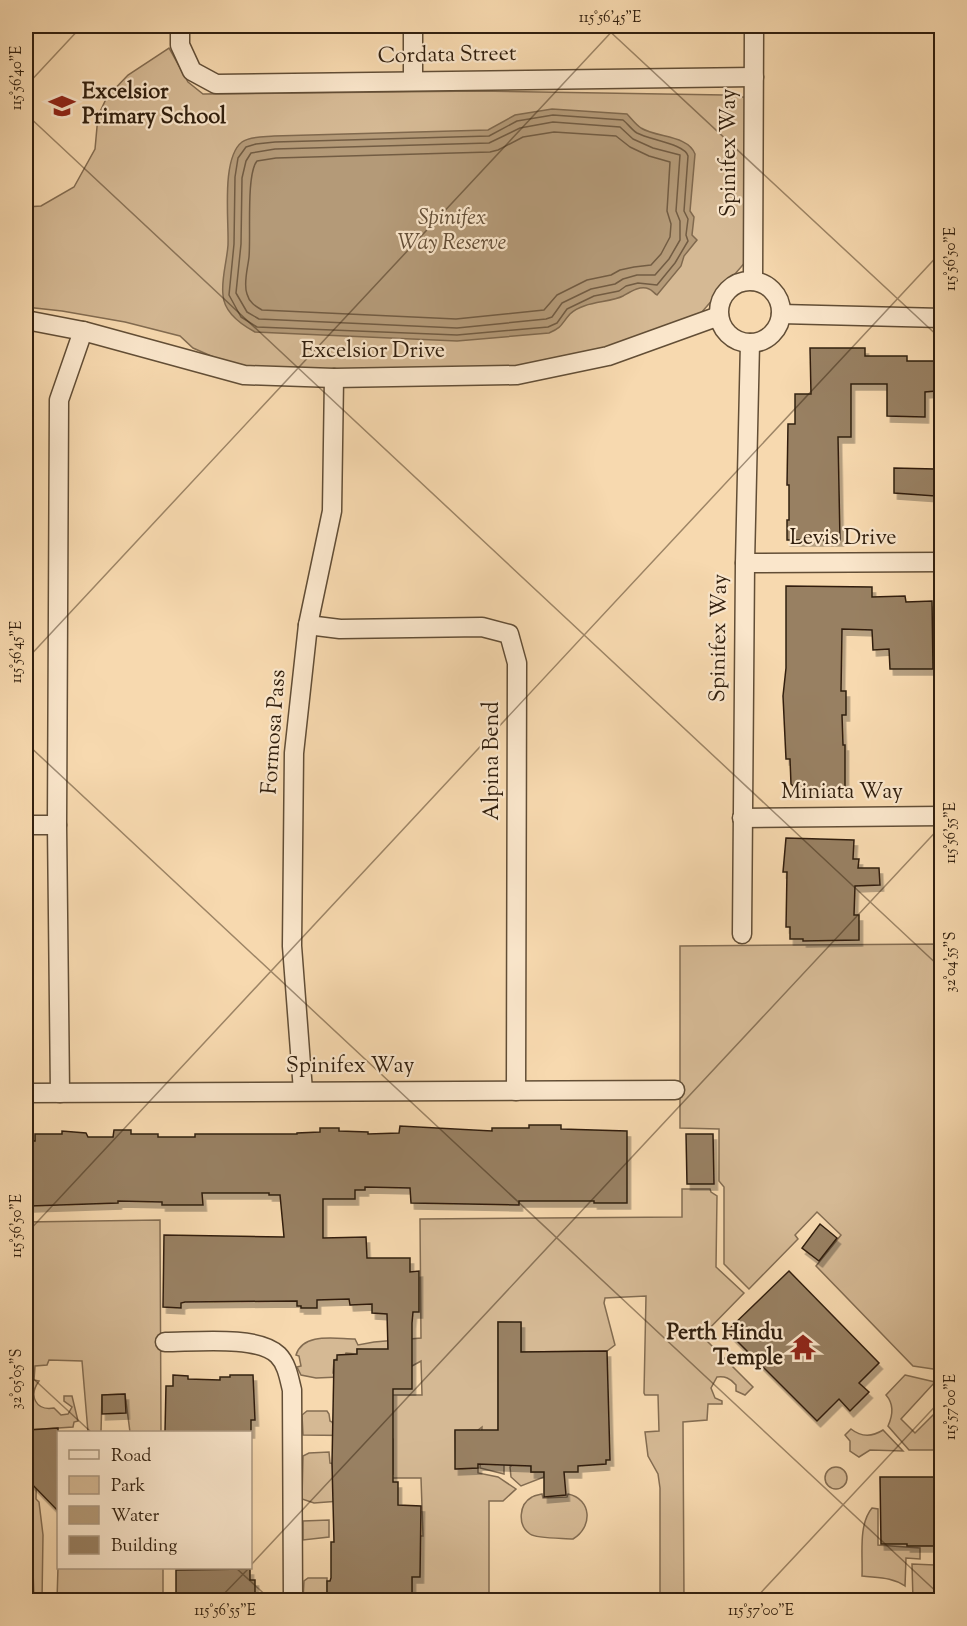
<svg xmlns="http://www.w3.org/2000/svg" width="967" height="1626" viewBox="0 0 967 1626" font-family="'Sorts Mill Goudy',serif">
  <defs>
    <filter id="shadow"><feDropShadow dx="3.5" dy="6" stdDeviation="0" flood-color="#0004"/></filter>
  </defs>
  <rect width="100%" height="100%" fill="#f7d9af"/>
  <filter id="stains"><feTurbulence type="fractalNoise" baseFrequency=".00333" numOctaves="4"/><feColorMatrix values="0 0 0 0 .2 0 0 0 0 .09 0 0 0 0 .02 0 0 0 .5 -.17"/></filter>
  <radialGradient id="worn" r=".72"><stop offset=".6" stop-color="#630" stop-opacity="0"/><stop offset="1" stop-color="#630" stop-opacity=".3"/></radialGradient>
  <g fill="#d5b994" stroke="#836c51" stroke-width="1.5">
    <path d="M169,48l19,34 15,12 276,-3 246,4 26,3 -3,161 -54,62 -102,32 -75,17 -84,3 -197,-6 -43,-19 -13,-12 -55,-14 -63,-11 -36,-4v-100l15,-1 33,-19 21,-38 3,-33 9,-19 21,-22z"/>
    <path d="M941,944l1,417 -9,8 -20,-3 -97,-100 25,-31 -24,-23 -22,23 3,4 -49,50 -25,-25v-77l-5,-6v-52l-39,-1v-182z"/>
    <path d="M682,1189h28l1,3 6,4 -1,71 28,26 -42,43 51,51 -8,8 -9,-4v-6c-6,-7 -11,-9 -19,-8l-6,11 4,10 7,3v3h-14l-1,16 -24,2 1,178h-24v-112l-2,-14 -10,-18 -3,-24 14,-1 -1,-36h-13l-1,-2 2,-97 -41,2 -1,5 11,42 -8,6 -86,1v-29l-23,-1v140l6,2v10l-24,-6 2,-41 -4,3 -23,1 1,38 22,-1v5l20,4 18,12 -13,12h-14v99h-186l1,-19 4,-3h19v20h85v-62h11l-2,-58h-70l-11,23 -26,2 -12,-4 1,-43 6,-3 20,-1 1,11 63,11v-35l-9,-3 -81,-1 -1,-20 5,-4h20l2,3 1,7 2,1 5,11 41,-38h44l-1,-34 -9,5 -24,-22v8l-31,-3v5l-11,-1 -1,3 -11,4 -1,13h6v4l-23,1 -15,-3 -4,-8 4,-1 -2,-10 -3,-1c7,-23 40,-16 59,-16l3,6 16,-3 47,-4 -1,-119 262,-2z"/>
    <path d="M160,1220l1,212h-31l-5,-38 -23,1 -1,37h-13l-6,-71 -33,-1 -2,5 -12,1 -1,14 5,1c-11,15 -3,30 15,27l7,7 7,-1 4,-7 -8,-6v-5h8l6,25 -4,1 -1,5 -45,3v-24l-2,-1v-183z"/>
    <path d="M905,1375l30,7 -34,37 14,14 26,-26v43h-32l-21,-24c5,-11 6,-22 -2,-31z"/>
    <path d="M851,1429c10,8 21,8 32,1l20,21 -33,-1 -11,7 -9,-6v-10l-5,-6z"/>
    <path d="M37,1449l-1,50 3,3 4,33 -1,65h-8l-5,-150z"/>
    <path d="M531,1462v10h13v5l-23,9 -10,-9 -1,-10 2,-2z"/>
    <circle cx="836" cy="1478" r="11"/>
    <path d="M542,1494l1,4 24,-1 1,-3c24,5 25,33 5,45 -10,-1 -36,0 -43,-5 -13,-9 -11,-30 2,-37 3,-2 6,-2 10,-3z"/>
    <path d="M872,1508l6,1v36l42,3v11l-14,-1 -1,28c-13,-9 -27,-8 -43,-10 1,-21 -4,-51 10,-68z"/>
    <path d="M329,1520v17l-26,3v-19z"/>
    <path d="M939,1548h3l-1,52h-28l-1,-36 23,1 -1,-7 4,-1z"/>
    <path d="M58,1567l105,1v32h-106z"/>
  </g>
  <path fill="#b49a78" stroke="#80694e" stroke-width="1.5" d="M552,109l75,5c4,4 8,10 14,14 16,10 47,7 54,26l-5,57 4,6 -2,18 5,5 -13,16 -3,10 -24,29c-3,-2 -5,-5 -8,-6 -9,-4 -19,3 -26,7 -13,7 -40,5 -53,18 -9,10 -7,13 -21,19l-92,8 -202,-9c-13,-7 -31,-20 -32,-37 -2,-16 4,-34 5,-50 1,-25 -7,-87 14,-103 8,-6 23,-5 32,-6l214,-6 27,-15z"/>
  <g fill="none" stroke-linecap="round" stroke-linejoin="round">
    <g stroke="#725c43" stroke-width="1.5">
      <path d="M553,115l70,5c5,4 9,10 14,13 13,7 48,11 51,23l-4,55 4,8 -2,16 2,6 -13,22 -18,22 -19,-2 -12,3 -7,5 -25,5 -27,13 -10,14 -9,4 -91,8 -200,-8 -16,-10 -12,-22 5,-51 1,-67 3,-19 8,-11 10,-3 19,-2 214,-6 28,-15z"/>
      <path d="M553,122l67,5 13,12 20,9 27,7 -4,56 4,10v19l-11,19 -14,16h-18l-14,4 -8,5 -24,5 -29,14 -10,14 -6,2 -89,9 -198,-9 -12,-7 -11,-19 5,-49 1,-66 4,-17 5,-8 24,-4 214,-6 31,-15z"/>
      <path d="M554,132l62,4 14,11 19,9 21,6 -3,49 4,13 -1,13 -9,17 -10,11 -17,2 -14,3 -9,5 -24,5 -30,15 -13,15 -88,9 -194,-9c-7,-4 -13,-8 -15,-16 -4,-10 1,-27 2,-37 2,-21 -3,-83 8,-96l19,-3 214,-6 8,-2 25,-13z"/>
    </g>
  </g>
  <g fill="#988062" stroke="#311f0e" stroke-width="1.5" filter="url(#shadow)">
    <path d="M810,348h55v8h42v5h29v30l-11,1v25l-38,-1v-32h-36v53h-13l2,103h-53v-20h2v-35h-2l1,-61h7v-30h16z"/>
    <path d="M894,468l41,1v27l-41,-3z"/>
    <path d="M786,586l86,1v10l33,-1 1,6 26,-1 1,68h-43l-1,-20 -16,1 -1,-20 -30,-1 -1,62h5v24h-4l1,30h2v44h-49l-5,-5 -1,-25h-4l-3,-63 3,-28z"/>
    <path d="M786,838l68,2 -1,19h6l-1,9h21l1,17 -25,1 -1,29h5v25l-56,1v-2h-13v-12h-4l1,-55h-4z"/>
    <path d="M529,1125h32v4l66,2v72h-33v-2h-75v4l-108,-2 -1,-15 -45,-1v3h-10v9h-32v39l43,-1 1,21h43v14l9,-1v41h-6l-1,11v66h-19v93h5v23l23,1 -1,71h-8v21h-85v-17h3l1,-3v-36h3l-2,-79 2,-103h3v-5l20,-1v-5h31l-1,-35 -15,-1v-9l-22,1 -1,-6 -32,1v8h-16v-2h-4v-5l-112,1 -4,1v5l-18,-1 1,-72 120,2 -4,-42h-11v-2h-67l1,12h-41v-3l-44,-1v2l-88,3 -4,-5v-60h9v-7h27v-3l24,2 2,4h25l1,-7h17v4h27v3h37v-3h102v-1l23,-1v-4h19v3l29,1v2l31,-1 1,-7 92,5v-3h37z"/>
    <path d="M686,1134h27l1,50h-27z"/>
    <path d="M820,1224l17,14 -18,23 -17,-13z"/>
    <path d="M789,1271l90,92 -20,20 10,9 -19,19 -11,-12 -22,22 -90,-90z"/>
    <path d="M498,1322h23v30l86,-1 3,109h-4v4l-28,2v6h-14l2,23 -22,2v-25h-13v-6l-53,-2v4l-23,1v-39h43z"/>
    <path d="M173,1375l15,1v3l32,1v-3h10v-2h23l2,45h-4v12h-86l1,-46h7z"/>
    <path d="M125,1394l1,19 -24,1v-19z"/>
    <path d="M58,1428v83l-32,-33v-38h3l-1,-10z"/>
    <path d="M880,1477h62v69h-35v-2h-26z"/>
    <path d="M250,1569v11h5v20h-79v-30z"/>
  </g>
  <g fill="none" stroke-linecap="round" stroke-linejoin="round">
    <g stroke="#624e36" stroke-width="21">
      <g id="minor">
        <path d="M180,26v19l12,26 24,13 538,-7"/>
        <path d="M413,80v-54"/>
        <path d="M753,281l1,-255"/>
        <circle cx="750" cy="312" r="31"/>
        <path d="M781,314l161,4"/>
        <path d="M26,320l57,11 161,44 90,3 183,-3 91,-19 111,-40"/>
        <path d="M745,563l197,-1"/>
        <path d="M308,625l32,4 142,-2 27,7 8,29 -1,428"/>
        <path d="M742,818l200,-2"/>
        <path d="M26,825h31"/>
        <path d="M742,934l3,-371 5,-220"/>
        <path d="M303,1091l-11,-145 2,-193 14,-128 24,-114 2,-133"/>
        <path d="M26,1093l649,-3"/>
        <path d="M60,1093l-3,-268 2,-425 24,-69"/>
        <path d="M165,1342c29,0 93,-7 113,13 9,9 11,23 14,35l1,210"/>
      </g>
    </g>
    <use href="#minor" stroke="#fae6cb" stroke-width="18"/>
  </g>
  <path fill="none" stroke="#311f0e" stroke-width="1.5" stroke-opacity="0.45" d="M604,26l338,314M26,86l56,-60M26,114l916,855M26,660l591,-634M26,743l916,854M26,1234l916,-983M26,1372l65,60M250,1566l692,-741M236,1568l35,32M218,1600l31,-32M754,1600l188,-201"/>
  <defs>
    <g id="school-bare" transform="scale(2.07)"><path d="M0-5L7-2L0 1L-7-2ZM-4 1L0 2.5L4 1V4Q0 6-4 4Z" fill="#8f2418" stroke="#fae6cb" stroke-width="2.5" paint-order="stroke"/></g>
    <g id="temple-bare" transform="scale(2.07)"><path d="M0-6L5-2H3V0L6.5 2.5H4V6H1.5V3h-3V6H-4V2.5H-6.5L-3 0V-2H-5Z" fill="#8f2418" stroke="#fae6cb" stroke-width="2.5" paint-order="stroke"/></g>
  </defs>
  <g fill-rule="evenodd">
    <use href="#school-bare" x="62" y="106"/>
    <use href="#temple-bare" x="803" y="1347"/>
  </g>
  <g text-anchor="middle" dominant-baseline="central" stroke-width="4.5" stroke-linejoin="round" paint-order="stroke">
    <g font-size="22" fill="#311f0e" stroke="#fae6cb">
      <text transform="translate(447 56) rotate(-1)">Cordata Street</text>
      <text transform="translate(730 153) rotate(-90)">Spinifex Way</text>
      <text x="373" y="352">Excelsior Drive</text>
      <text x="843" y="539">Levis Drive</text>
      <text transform="translate(720 638) rotate(-89)">Spinifex Way</text>
      <text transform="translate(275 732) rotate(-86)">Formosa Pass</text>
      <text transform="translate(493 761) rotate(-90)">Alpina Bend</text>
      <text x="842" y="793">Miniata Way</text>
      <text x="350" y="1067">Spinifex Way</text>
    </g>
    <g font-size="22" font-weight="bold" fill="#311f0e" stroke="#fae6cb" text-anchor="start">
      <text x="82" y="93">Excelsior<tspan x="82" dy="25">Primary School</tspan></text>
      <text x="783" y="1334" text-anchor="end">Perth Hindu<tspan x="783" dy="25">Temple</tspan></text>
    </g>
    <g font-size="22" font-style="italic" fill="#624d36" stroke="#fae6cb">
      <text x="452" y="219">Spinifex<tspan x="452" dy="25">Way Reserve</tspan></text>
    </g>
  </g>
  <rect width="967" height="1626" fill="none" stroke="#f7d9af" stroke-width="66"/>
  <rect x="57" y="1431" width="195" height="138" fill="#fae6cb" stroke="#aa967f" stroke-width="1.5"/>
  <rect x="69" y="1450" width="30" height="9" fill="#fae6cb" stroke="#aa967f" stroke-width="1.5"/>
  <text x="111" y="1461" font-size="18" fill="#311f0e">Road</text>
  <rect x="69" y="1476" width="30" height="18" fill="#d5b994" stroke="#aa967f" stroke-width="1.5"/>
  <text x="111" y="1491" font-size="18" fill="#311f0e">Park</text>
  <rect x="69" y="1506" width="30" height="18" fill="#b49a78" stroke="#aa967f" stroke-width="1.5"/>
  <text x="111" y="1521" font-size="18" fill="#311f0e">Water</text>
  <rect x="69" y="1536" width="30" height="18" fill="#988062" stroke="#aa967f" stroke-width="1.5"/>
  <text x="111" y="1551" font-size="18" fill="#311f0e">Building</text>
  <rect x="33" y="33" width="901" height="1560" fill="none" stroke="#311f0e" stroke-width="2"/>
  <g font-size="15" text-anchor="middle" fill="#311f0e">
    <text x="610" y="22">115°56'45"E</text>
    <text transform="translate(16 78) rotate(-90)" y="5">115°56'40"E</text>
    <text transform="translate(950 259) rotate(-90)" y="5">115°56'50"E</text>
    <text transform="translate(16 652) rotate(-90)" y="5">115°56'45"E</text>
    <text transform="translate(950 833) rotate(-90)" y="5">115°56'55"E</text>
    <text transform="translate(950 962) rotate(-90)" y="5">32°04'55"S</text>
    <text transform="translate(16 1226) rotate(-90)" y="5">115°56'50"E</text>
    <text transform="translate(16 1379) rotate(-90)" y="5">32°05'05"S</text>
    <text transform="translate(950 1407) rotate(-90)" y="5">115°57'00"E</text>
    <text x="225" y="1615">115°56'55"E</text>
    <text x="761" y="1615">115°57'00"E</text>
  </g>
  <rect width="100%" height="100%" filter="url(#stains)"/>
  <rect width="100%" height="100%" fill="url(#worn)"/>
</svg>
